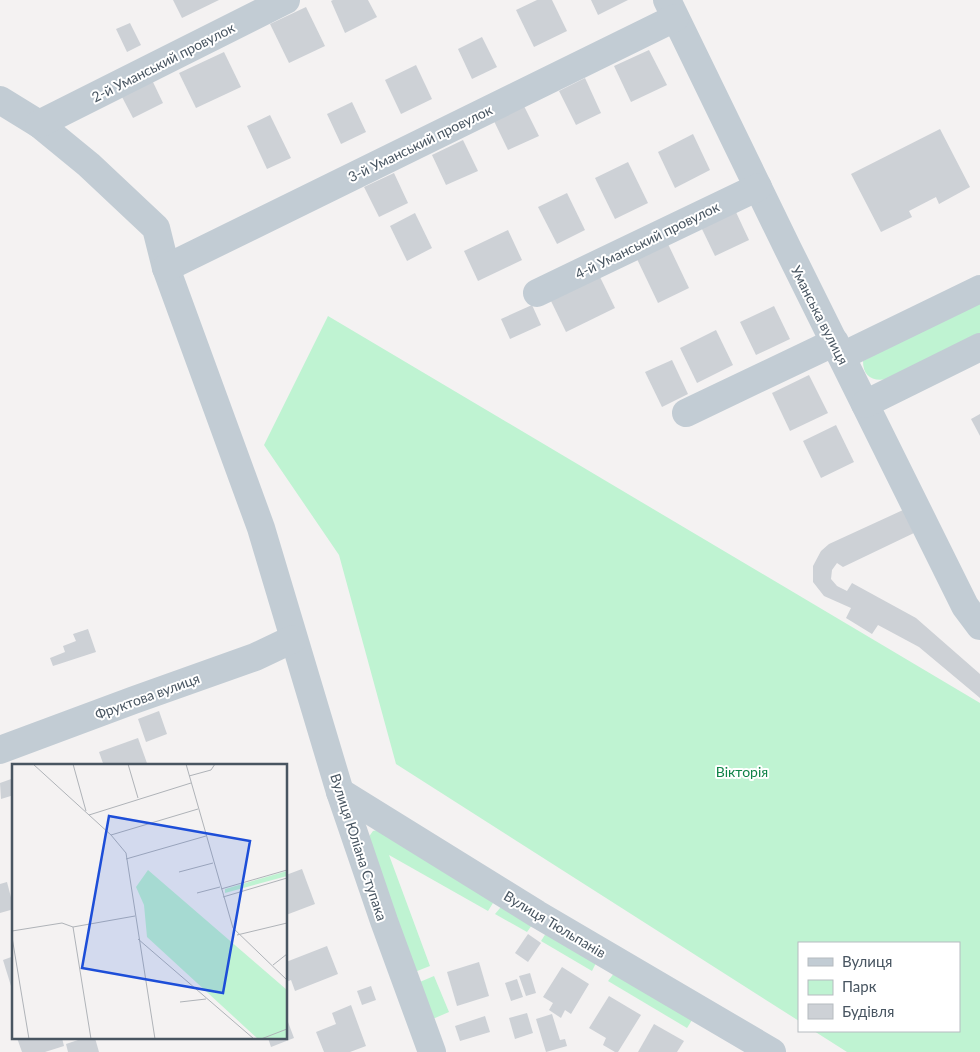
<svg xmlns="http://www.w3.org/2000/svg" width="980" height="1052" viewBox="0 0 980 1052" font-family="Lato,sans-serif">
  <rect width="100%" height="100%" fill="#f4f2f2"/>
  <g fill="#bff3d2">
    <path d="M980,297v37l-93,45c-15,3 -24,-3 -24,-18z"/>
    <path d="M328,316l652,387v349h-133l-33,-21h145v-88h-160v78l-403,-257 -57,-209 -75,-110z"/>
    <path d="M382,829l116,66 -10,16 -99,-56 41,111 -18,7 -44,-135 5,-7z"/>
    <path d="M506,901l31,17 -10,14 -32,-18z"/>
    <path d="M550,927l50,28 -8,16 -51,-30z"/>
    <path d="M619,967l78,45 -10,16 -79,-47z"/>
    <path d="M434,976l15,36 -21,9 -13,-37z"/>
  </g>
  <g fill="#cdd1d6">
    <path d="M173,0h46l-37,18z"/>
    <path d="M333,0h35l9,17 -32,16 -14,-32z"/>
    <path d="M537,0h15l15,31 -33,16 -18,-37z"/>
    <path d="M591,0h37l-30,15z"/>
    <path d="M306,7l19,39 -36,17 -19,-39z"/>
    <path d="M130,23l11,22 -14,7 -11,-23z"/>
    <path d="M482,37l15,30 -25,12 -14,-30z"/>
    <path d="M649,50l18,35 -36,17 -17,-36z"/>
    <path d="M224,52l17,35 -45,21 -17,-35z"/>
    <path d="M416,65l16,34 -31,15 -16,-34z"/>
    <path d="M585,78l16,35 -25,12 -17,-34z"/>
    <path d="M152,80l11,23 -30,15 -12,-23z"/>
    <path d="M352,102l14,30 -25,12 -14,-30z"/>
    <path d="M523,104l16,32 -31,14 -15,-31z"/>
    <path d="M270,115l21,43 -24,11 -20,-43z"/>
    <path d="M940,129l30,58 -31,17 -3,-7 -27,14 3,6 -31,15 -30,-58z"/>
    <path d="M693,134l17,36 -35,18 -17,-36z"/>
    <path d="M463,140l15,31 -32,14 -14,-30z"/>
    <path d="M628,162l20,41 -33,16 -20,-41z"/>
    <path d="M394,173l14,30 -29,14 -15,-30z"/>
    <path d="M567,193l18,37 -28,14 -19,-37z"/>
    <path d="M735,210l14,30 -34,16 -14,-29z"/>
    <path d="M415,213l17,35 -25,13 -17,-35z"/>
    <path d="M508,230l14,30 -44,21 -14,-30z"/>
    <path d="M668,244l21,44 -31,15 -21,-44z"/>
    <path d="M600,277l15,31 -49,24 -15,-31z"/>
    <path d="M532,305l9,20 -31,14 -9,-20z"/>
    <path d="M774,306l16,33 -34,16 -16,-33z"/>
    <path d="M716,330l17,35 -36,18 -17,-35z"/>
    <path d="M672,360l16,34 -26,13 -17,-35z"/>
    <path d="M809,375l19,38 -38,18 -18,-38z"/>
    <path d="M980,414v22l-9,-17z"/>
    <path d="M836,425l18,37 -33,16 -18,-37z"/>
    <path d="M903,510l11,23 -71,34 -6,-4 -5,7 -1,9 6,7 10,5 5,-8 64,35 64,56v24l-61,-51 -41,-22 -6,9 -26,-16 5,-10 -27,-12 -11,-14v-16l8,-15 8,-7z"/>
    <path d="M88,629l8,23 -43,14 -3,-8 15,-6 -2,-6 13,-5 -3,-7z"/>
    <path d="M159,711l8,23 -21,8 -8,-23z"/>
    <path d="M138,738l10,28h-44l-5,-14z"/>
    <path d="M14,778v17l-13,4 -1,-16z"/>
    <path d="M302,869l13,35 -29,11v-40z"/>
    <path d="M7,882l7,27 -14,4v-29z"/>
    <path d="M528,934l13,9 -13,19 -13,-9z"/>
    <path d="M327,946l11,28 -43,17 -4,-11 -5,2v-11h2l-2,-9z"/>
    <path d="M14,956v29l-3,1 -8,-26z"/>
    <path d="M479,962l10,34 -32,10 -10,-34z"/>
    <path d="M562,967l27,17 -18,30 -6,-4 -4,8 -12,-8 4,-7 -10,-6z"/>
    <path d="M530,973l6,20 -10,3 -7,-20z"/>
    <path d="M517,979l6,18 -12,4 -6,-18z"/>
    <path d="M371,986l5,14 -14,5 -5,-14z"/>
    <path d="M609,996l32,19 -23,37h-3l-12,-7 3,-7 -17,-10z"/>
    <path d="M351,1005l15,41 -16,6h-26l-8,-20 20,-8 -4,-11z"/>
    <path d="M527,1013l6,20 -18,6 -6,-21z"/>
    <path d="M552,1014l8,26 5,-1 2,7 -21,6 -10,-33z"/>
    <path d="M485,1016l5,16 -30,9 -5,-15z"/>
    <path d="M288,1022l6,16 -23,9 -3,-9h18v-15z"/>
    <path d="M654,1024l30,17 -7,11h-39z"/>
    <path d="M17,1038h45l2,8 -19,6h-23z"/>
    <path d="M84,1038h11l4,14h-31l-2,-8z"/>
  </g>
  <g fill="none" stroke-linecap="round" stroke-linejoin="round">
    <g stroke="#c2ccd4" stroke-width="28">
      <path d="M667,0l121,249 177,357 15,20"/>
      <path d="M0,100l39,24 50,41 67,63 10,40 95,260 79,264 44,129 48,131"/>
      <path d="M39,124l247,-124"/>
      <path d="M166,268l509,-250"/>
      <path d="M537,293l221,-106"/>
      <path d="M842,356l138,-67"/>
      <path d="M865,404l115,-57"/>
      <path d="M686,413l149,-71"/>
      <path d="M0,750l134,-50 121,-43 38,-18"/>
      <path d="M340,792l197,122 235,138"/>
    </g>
  </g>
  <g text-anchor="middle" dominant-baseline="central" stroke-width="4" stroke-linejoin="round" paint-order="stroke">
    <g font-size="14" fill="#485561" stroke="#fff">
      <text transform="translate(163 62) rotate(-27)">2-й Уманський провулок</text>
      <text transform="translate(420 143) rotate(-26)">3-й Уманський провулок</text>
      <text transform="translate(647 240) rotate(-26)">4-й Уманський провулок</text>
      <text transform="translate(820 315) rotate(63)">Уманська вулиця</text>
      <text transform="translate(147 696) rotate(-20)">Фруктова вулиця</text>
      <text transform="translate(359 847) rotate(72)">Вулиця Юліана Ступака</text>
      <text transform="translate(555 924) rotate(31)">Вулиця Тюльпанів</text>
    </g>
    <g font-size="14" fill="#118348" stroke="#fff">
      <text x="742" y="771">Вікторія</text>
    </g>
  </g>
  <g transform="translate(12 764)">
    <rect width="275" height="275" fill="#f4f2f2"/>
    <path d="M136,106l139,120v49h-29l-111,-102 -3,-32 -8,-18zM275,107v5l-62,17v-4z" fill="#bff3d2"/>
    <path fill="none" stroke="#afb3b8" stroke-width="1" d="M21,0l78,71 15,18 29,186M61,0l13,47M116,0l10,34M174,0l47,164 54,52M177,12l22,-6 4,-6M77,51l102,-32M99,71l87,-26M114,95l80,-23M167,108l34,-9M209,125l66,-19M185,129l23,-6M211,133l64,-19M61,163l18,112M0,167l50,-8 11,4 62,-11M225,171l50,-12M0,173l17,102M126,175l116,100M261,201l14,-11M168,238l26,-3M249,275l26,-10"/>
    <path fill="#1d4ed8" fill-opacity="0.15" stroke="#1d4ed8" stroke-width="2.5" d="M97,52l141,25 -27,152 -141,-25z"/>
    <rect width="275" height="275" fill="none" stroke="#485561" stroke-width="2.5"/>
  </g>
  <rect x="798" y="942" width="162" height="90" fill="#ffffff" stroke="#b6bbc0"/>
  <rect x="808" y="958" width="25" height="8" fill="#c2ccd4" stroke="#b6bbc0"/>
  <text x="842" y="967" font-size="15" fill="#485561">Вулиця</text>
  <rect x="808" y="980" width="25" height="15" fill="#bff3d2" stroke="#b6bbc0"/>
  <text x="842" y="992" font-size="15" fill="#485561">Парк</text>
  <rect x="808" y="1004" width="25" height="15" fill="#cdd1d6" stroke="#b6bbc0"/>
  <text x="842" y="1017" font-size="15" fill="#485561">Будівля</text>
</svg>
